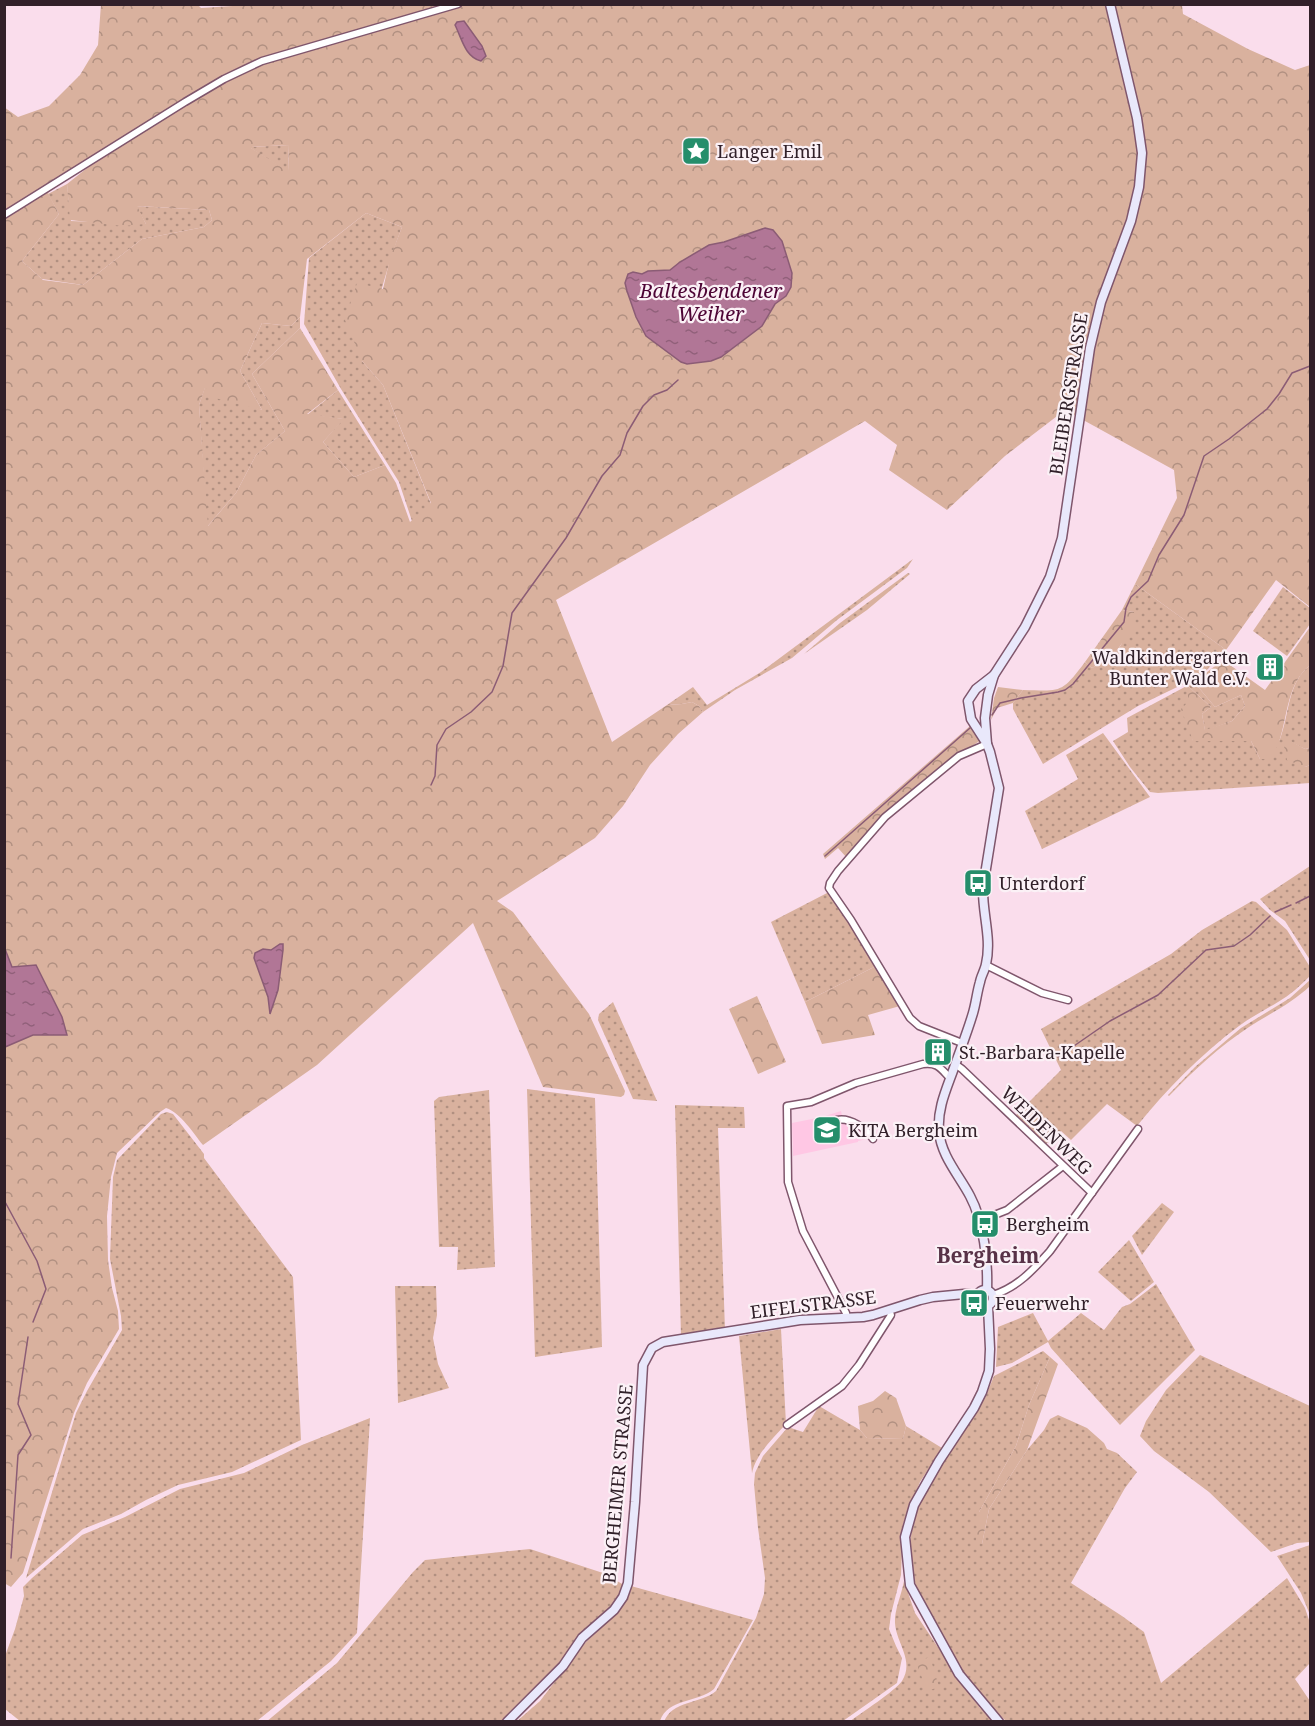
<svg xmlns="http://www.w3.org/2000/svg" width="1315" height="1726" viewBox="0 0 1315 1726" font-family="'Noto Serif',serif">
  <defs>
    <pattern id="grass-dots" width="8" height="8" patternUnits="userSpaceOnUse" patternTransform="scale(1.5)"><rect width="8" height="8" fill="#d9b19e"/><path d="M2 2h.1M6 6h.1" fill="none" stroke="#b19081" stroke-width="1.8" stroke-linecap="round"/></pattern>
    <pattern id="forest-crowns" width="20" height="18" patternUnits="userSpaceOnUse" patternTransform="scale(1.5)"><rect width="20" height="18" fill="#d9b19e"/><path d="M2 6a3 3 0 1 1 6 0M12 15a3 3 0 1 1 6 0" fill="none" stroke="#b19081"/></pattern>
    <pattern id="water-ripples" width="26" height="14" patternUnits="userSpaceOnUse" patternTransform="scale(1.5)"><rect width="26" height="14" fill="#b17696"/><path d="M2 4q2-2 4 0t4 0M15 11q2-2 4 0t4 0" fill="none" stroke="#91607a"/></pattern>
  </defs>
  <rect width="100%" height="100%" fill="#faddec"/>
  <path fill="#ffc7e4" d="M841,1111l2,10 6,1 21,14 -3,3 -9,2v1l-65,14 -1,-33 30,-6z"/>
  <g fill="url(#grass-dots)">
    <path d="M289,145l-1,27 -39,-25z"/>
    <path d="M67,184l4,37 75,3 -10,-18 73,4 3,10 -8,7 -62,12 -59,46 -41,-6 -20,-18 37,-47 -11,-20z"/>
    <path d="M366,213l36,14c-17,43 -27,89 -40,134l21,24 48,119 -19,17 -13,-39 -58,-93 -37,-65 5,-66z"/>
    <path d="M300,317v11l-48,46 33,57 -29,24 -20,38 -29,34 -8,-122 6,-18 57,23 -22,-39 22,-48 29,3z"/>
    <path d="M338,390l47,75 -31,12 -31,-35 20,-23 -36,-4z"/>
    <path d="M913,559l-6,9 -70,52 -45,38 -57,32 -32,22 -4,-6 -7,-4 -10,2 -15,1 26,-18 14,18 54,-33z"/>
    <path d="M908,573l2,1 -43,36 -63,44 36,-31z"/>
    <path d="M1135,584l91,66 -24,25 -64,31 -95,58 -30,-55v-6l10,-13c38,1 38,4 62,-28l7,6 21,-12 8,-11 13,-33 -12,-2z"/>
    <path d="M1283,587l27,21v16l-23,32 -34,-25z"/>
    <path d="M1310,665v83l-5,1 -18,-9 18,27 5,-2v18l-152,10 -8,-1 -20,-25 -17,-26 15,-9 -1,-14 67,-36 21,25 26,-12 4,11 -13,15 -27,10 -3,-17 9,-7 -23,-21 5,55h58l9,18c6,-6 17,-13 20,-20 10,-27 7,-55 30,-74z"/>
    <path d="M1103,733l47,64 -108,52 -17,-38 53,-32 -12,-24z"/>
    <path d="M1310,866v94l-25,-39 -15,-11 -10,-11z"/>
    <path d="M829,892l47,74 -71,36 -34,-80z"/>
    <path d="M1252,901l4,1 31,28 23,37v9c-10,10 -20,19 -32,26 -13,8 -27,15 -39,24 -39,29 -72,63 -102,100l-30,-22 -36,36 -10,-9 -16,14 -30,-29 46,-46 -20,-41 130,-75 31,-24z"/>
    <path d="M1310,980v6c-18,17 -39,27 -61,41 -29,19 -56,44 -80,69l-1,-1 27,-28 34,-29 12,-10 49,-30z"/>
    <path d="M613,1002l44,99 -24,-2 -35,-79 1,-6z"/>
    <path d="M527,1089l68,9 7,249 -67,10z"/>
    <path d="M489,1090l6,177 -38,3 1,-23h-19l-5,-146 5,-4z"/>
    <path d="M675,1105l69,2 1,21h-27l7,202 -44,6z"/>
    <path d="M167,1112l6,2 31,40v4l89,119 8,163 -69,32 -54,13 -32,15 -25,14 -38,15 -57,49 50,-165 11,-22 35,-61 -1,-14 -11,-57 3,-82 4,-17 44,-46z"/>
    <path d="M1162,1203l12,9 -32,43 -10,-19z"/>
    <path d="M1129,1240l25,42 -23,19 -33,-29z"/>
    <path d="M1156,1284l39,66 -75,75 -69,-77 -3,-6 -36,21 -16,4 2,-40 35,-14 15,28 33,-28 23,17 18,-23 8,-3z"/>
    <path d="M395,1286h41l1,29 -4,23 5,26 11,24 -51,15z"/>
    <path d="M781,1329l5,95c-13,14 -30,30 -34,49l-13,-137z"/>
    <path d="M1043,1351l7,6 -21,48 -13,41 -37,66 3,32 7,-35 38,-59 17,-20 6,-11 8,-4 29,13 17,15 3,6 10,4 20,19 -12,16 -54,95 51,33 22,16 17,51 126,-105 18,30 5,15v40l-15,16 15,22v20h-304l-20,-19 -33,-44 -31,-51 -11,-39 -1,-27 5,-24 11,-29 59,-90 9,-22z"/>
    <path d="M1200,1355l110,51v136l-13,1 -26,9 -62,-60 -55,-41 -14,-15 6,-15 20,-31z"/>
    <path d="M819,1406l41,24 7,8 36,1 3,-13 36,22 -22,34 -17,42 -2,51 -10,39 -2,15 7,17 6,12 -5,25 -54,38 -179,1c8,-22 37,-18 52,-31l40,-73 8,-24 1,-16 -7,-50 -4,-44 1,-11 8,-17 25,-29 15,5z"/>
    <path d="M370,1418l-13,215 -26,28 -74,60h-237l-15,-12v-53l10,-27 9,-33 -1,-9 9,-9 50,-43 43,-18 55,-28 64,-16 58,-28z"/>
    <path d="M1310,1545v70l-9,-22 -24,-37z"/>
    <path d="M530,1549l73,24 21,12 -10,22 -60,65 -49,49 -239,1 71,-59 76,-91 12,-12z"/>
    <path d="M904,1581l11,32 51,76 14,19 14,13 -145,1c12,-9 46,-31 53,-41 13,-20 -6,-38 -7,-58 -1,-12 7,-30 9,-42z"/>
    <path d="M631,1586l122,34 -39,69c-17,14 -46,9 -54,32l-144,1 24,-21 44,-57 36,-34z"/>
  </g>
  <g fill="url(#forest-crowns)" fill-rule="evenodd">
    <path d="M101,4h96l4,4 64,-4 917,1 1,9 65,35 47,21 15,-5v542l-34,-27 -50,70 -91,-66 42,-86 -3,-28 -109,-60 -60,46 -58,54 -58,-40 8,-25 -32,-24 -309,179 56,142 55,-37 15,-1 10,-2 7,4 4,6 -25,22 -28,31 -27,41 -28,32 -98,63 16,11 76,102 36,77 -1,4 -3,2 -78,-10 -70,-164 -156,142 -114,80c-10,-12 -22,-32 -37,-37l-6,4 -43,41 -6,24 -4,39 1,44 4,28 6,23 1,18 -32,54 -13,30 -51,160 -12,14 -7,-4 1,-536 28,-12h34l-5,-18 -26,-51 -24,1 -7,-18 -1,-842 14,10 31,-11 31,-31 18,-30zM113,143l3,2 -49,39 3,36 53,6 23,-2 -9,-18 72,4 3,10 -8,7 -62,12 -59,46 -40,-5 -21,-19 37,-47 -11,-21zM289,145l-1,26 -37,-23v-1zM366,213l36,14 -12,31 -7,31 -26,-6 -12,37 17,41 21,24 48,118 -21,19 -14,-39 -11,-18 -31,12 -31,-35 21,-23 -37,-5 31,-24 -38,-62 -48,46 33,57 -29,24 -20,38 -28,33 -9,-121 6,-17 4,2 2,7 51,13 -22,-39 22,-48 29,3 9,-9 7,-58zM765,228h4l17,68 -11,8 -13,22 -31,24 -20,11 -23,3 -7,-2 -35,-26 -10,-19 -9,-26 -2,-8 3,-9 5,-2 9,2 6,-3 22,-1 10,-8 29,-17 15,-3zM263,949l8,1 7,40 -8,23 -2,-16 -6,-18z"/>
    <path d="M1122,610l12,2 1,13 -22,31 -21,12 -7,-6z"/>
    <path d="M1310,627v38c-23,19 -22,50 -31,77 -2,5 -5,11 -8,17h-11l-9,-18h-58l-12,-32 7,-7v-16l23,21 -9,7 3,16 27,-9 13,-15 -4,-11 -26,12 -21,-25 29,-22 42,30z"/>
    <path d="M998,687l25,3 -10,13 -16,5 -6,12 3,-22z"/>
    <path d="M970,726l9,9 2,5 -22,15 -74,61 -38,42 -9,-10 -13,11 -2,-5z"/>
    <path d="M1287,739l18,10 5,-1v17l-5,2 -18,-7 -3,-14z"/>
    <path d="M876,966l24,40 -32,9 7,20 -53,9 -17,-42z"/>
    <path d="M757,996l29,66 -28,12 -29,-65z"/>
    <path d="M1050,1357l8,7 -31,86 -38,59 -7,35 -6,-3 3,-29 37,-66 13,-41z"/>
    <path d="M885,1391l11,7 10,28 -3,13 -36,-1 -7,-8 -2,-24 15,-5z"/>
    <path d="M930,1657l9,30 -12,4 -11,-29z"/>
  </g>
  <g fill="url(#water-ripples)" stroke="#8b5c75" stroke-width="1.5">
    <path d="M464,21l18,25 4,10 -5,5c-16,-4 -19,-22 -26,-36l2,-3z"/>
    <path d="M765,228l8,2 9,11 10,32 -1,14 -5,9 -11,8 -13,22 -41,31 -10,4 -24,3 -6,-2 -35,-26 -10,-19 -9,-26 -2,-8 3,-9 5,-2 9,2 6,-3 22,-1 10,-8 29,-17 15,-3z"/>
    <path d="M280,944h3v6l-5,40 -8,24 -2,-17 -14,-39 1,-5 8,-4 8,1z"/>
    <path d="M5,949l7,18 24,-2 26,52 5,18h-34l-28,12z"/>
  </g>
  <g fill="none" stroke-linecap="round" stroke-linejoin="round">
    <g stroke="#8b5c75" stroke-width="1.5">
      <path d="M992,715l8,-12 21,-5 37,-6 7,-2 8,-6 51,-62 2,-14 5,-11 17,-16 11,-26 25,-40 20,-59 25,-17 38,-30 12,-15 13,-21 18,-7"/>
      <path d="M431,785l4,-9 2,-31 9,-16 25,-17 21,-20 11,-26 9,-53 54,-75 36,-62 18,-21 7,-22 16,-27 11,-11 13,-5 11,-10"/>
      <path d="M825,856l145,-128"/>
      <path d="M1296,903l14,-7"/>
      <path d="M1275,912l16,-7"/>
      <path d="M1058,1057l52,-36 48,-26 48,-45 28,-4 16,-11 20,-19"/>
      <path d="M4,1200l33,61 9,28 -13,33"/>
      <path d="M11,1558l7,-103 13,-20 -13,-31 10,-67"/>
    </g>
    <g stroke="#7f566c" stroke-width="9">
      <g id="street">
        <path d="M4,215l181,-113 39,-23 38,-18 196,-57"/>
        <path d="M986,965l56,28 26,7"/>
        <path d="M962,1043l-43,-17 -9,-8 -59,-98 -22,-32 1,-5 8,-12 47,-54 74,-61 28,-12"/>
        <path d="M955,1064l7,5 130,124"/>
        <path d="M835,1125l2,-5c13,-3 30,9 36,19"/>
        <path d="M979,1221l28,-11 56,-44"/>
        <path d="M993,1295c25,-8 40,-25 57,-44l88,-122"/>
        <path d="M847,1318l-1,-5 -43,-82 -15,-49 -1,-76 24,-4 45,-19 67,-19c15,-2 18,5 27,14"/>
        <path d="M787,1425l55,-39 17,-21 32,-50 -2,-5"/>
      </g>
    </g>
    <g stroke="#7f566c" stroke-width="11">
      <g id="secondary">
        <path d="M987,744l-2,-26 3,-23 6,-20 31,-48 25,-50 12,-39 28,-190 11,-46 30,-81 8,-34 3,-34 -5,-35 -27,-114"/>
        <circle cx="985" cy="1298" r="8"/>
        <path d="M987,1290c1,-28 -3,-68 -17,-94 -11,-21 -29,-40 -31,-65 -2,-24 9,-45 16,-66 6,-17 13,-35 18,-52 3,-10 4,-21 7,-31 1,-6 5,-12 6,-18 6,-26 -4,-51 -3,-77l16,-99 -9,-36 -3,-8 -16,-25 -3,-18 8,-12 18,-14"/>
        <path d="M988,1306l2,43 -1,22 -7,21 -8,16 -35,53 -25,44 -9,32 5,48 49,89 40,48"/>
        <path d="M507,1722l56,-56 19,-28 32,-28 9,-13 5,-14 7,-81 8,-137 9,-17 11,-6 137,-22 63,-3 10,-2 47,-15 13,-3 31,-3 14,1"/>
      </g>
    </g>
    <use href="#street" stroke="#fff" stroke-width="6"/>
    <use href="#secondary" stroke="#e9e8fb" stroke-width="8"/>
  </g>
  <defs>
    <g id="sight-square" transform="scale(1.5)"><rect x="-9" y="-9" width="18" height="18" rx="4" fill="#258e6b" stroke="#fbf1f6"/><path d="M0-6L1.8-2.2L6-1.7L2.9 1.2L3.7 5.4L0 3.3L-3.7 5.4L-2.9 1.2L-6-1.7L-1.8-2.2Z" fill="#fff"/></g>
    <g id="building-square" transform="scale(1.5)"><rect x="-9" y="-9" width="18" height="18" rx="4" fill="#258e6b" stroke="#fbf1f6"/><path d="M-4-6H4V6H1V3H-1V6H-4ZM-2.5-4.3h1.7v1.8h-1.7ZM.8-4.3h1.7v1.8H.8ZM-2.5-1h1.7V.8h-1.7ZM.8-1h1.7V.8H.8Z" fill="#fff"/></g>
    <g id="bus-square" transform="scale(1.5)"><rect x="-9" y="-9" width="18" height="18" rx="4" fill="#258e6b" stroke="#fbf1f6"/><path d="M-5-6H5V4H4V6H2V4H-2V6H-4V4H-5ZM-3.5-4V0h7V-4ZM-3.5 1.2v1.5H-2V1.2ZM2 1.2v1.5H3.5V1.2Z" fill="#fff"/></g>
    <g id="school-square" transform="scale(1.5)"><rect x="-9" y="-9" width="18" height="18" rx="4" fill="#258e6b" stroke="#fbf1f6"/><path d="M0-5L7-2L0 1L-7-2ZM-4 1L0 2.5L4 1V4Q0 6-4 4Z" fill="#fff"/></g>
  </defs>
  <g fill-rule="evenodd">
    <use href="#sight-square" x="696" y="151"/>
    <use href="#building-square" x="1270" y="667"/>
    <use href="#bus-square" x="978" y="883"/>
    <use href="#building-square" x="938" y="1052"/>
    <use href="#school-square" x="827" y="1130"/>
    <use href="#bus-square" x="985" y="1224"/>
    <use href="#bus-square" x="974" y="1303"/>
  </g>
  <g text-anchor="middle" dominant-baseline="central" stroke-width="4.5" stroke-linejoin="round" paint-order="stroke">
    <g font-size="18" fill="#312029" stroke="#fbf1f6" text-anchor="start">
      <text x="717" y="151">Langer Emil</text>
      <text x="1249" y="657" text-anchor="end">Waldkindergarten<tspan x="1249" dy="21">Bunter Wald e.V.</tspan></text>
      <text x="999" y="883">Unterdorf</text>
      <text x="959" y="1052">St.-Barbara-Kapelle</text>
      <text x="848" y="1130">KITA Bergheim</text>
      <text x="1006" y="1224">Bergheim</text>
      <text x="995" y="1303">Feuerwehr</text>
    </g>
    <g font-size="18" fill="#312029" stroke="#fbf1f6">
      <text transform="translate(1068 394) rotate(-81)">BLEIBERGSTRASSE</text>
      <text transform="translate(1047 1130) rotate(44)">WEIDENWEG</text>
      <text transform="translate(813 1304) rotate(-7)">EIFELSTRASSE</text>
      <text transform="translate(617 1484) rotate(-85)">BERGHEIMER STRASSE</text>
    </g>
    <g font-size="20" font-style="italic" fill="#4d0435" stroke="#fbf1f6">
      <text x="711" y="290">Baltesbendener<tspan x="711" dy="23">Weiher</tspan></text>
    </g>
    <g font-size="21" font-weight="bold" fill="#583247" stroke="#fbf1f6">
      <text x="988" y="1255">Bergheim</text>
    </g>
  </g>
  <rect width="1315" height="1726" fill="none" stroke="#312029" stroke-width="12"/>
</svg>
